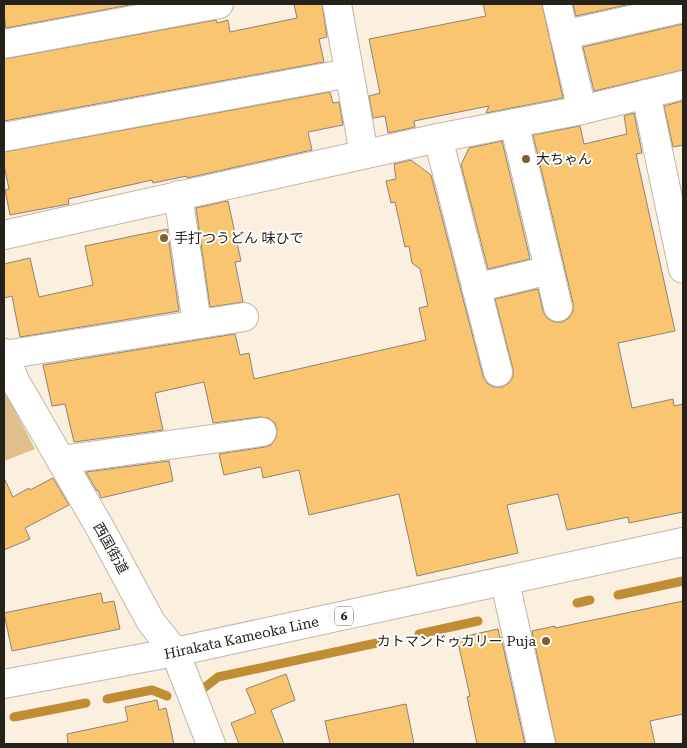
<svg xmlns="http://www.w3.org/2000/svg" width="687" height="748" viewBox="0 0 687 748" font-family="'Roboto Serif','Noto Sans JP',serif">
  <rect width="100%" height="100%" fill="#fbf0e0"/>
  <path fill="#dfbf8e" d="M4,389l31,60 -31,12z"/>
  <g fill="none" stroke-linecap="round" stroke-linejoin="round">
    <g stroke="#c08d35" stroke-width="9">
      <path d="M618,595l65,-14"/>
      <path d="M577,603l13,-3"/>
      <path d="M419,634l59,-13"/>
      <path d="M204,688l14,-11 168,-36"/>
      <path d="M107,699l45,-9 15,6"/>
      <path d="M14,717l72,-14"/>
    </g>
  </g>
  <g fill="#fac570" stroke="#8d8375">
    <path d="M4,4h131l-129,24 -2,-12z"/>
    <path d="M294,4h28l5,33 -8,2 5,23 -320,59v-62l212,-39 1,3 11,-3 2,12 67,-14z"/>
    <path d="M483,4h59l21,94 -77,15 3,-7 -75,15 1,6 -27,6 -3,-17 -12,2 -4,-22 11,-3 -11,-54 117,-23z"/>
    <path d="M573,4h58l-55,12z"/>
    <path d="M683,24v46l-89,21 -11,-44z"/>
    <path d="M330,92l3,11 6,-1 4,23 -35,7 4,18 -125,28v-2l-34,7 -1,-3 -84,19 1,5 -59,11 -5,-25 4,-1 -5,-24v-13z"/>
    <path d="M683,101v44l-10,2 -9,-41z"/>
    <path d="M634,113l8,40 -6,1 39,177 -57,12 14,65 41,-9 1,7 9,-2v108l-54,11 -1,-6 -61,13 -9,-36 -51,11 11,48 -101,23 -18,-82 -90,21 -10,-45 -36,8 -2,-11 -37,8 -5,-21 46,-7 6,-2 5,-7 1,-9 -2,-6 -7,-5 -8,-1 -47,6 -9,-41 -49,11 8,37 -89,12 -9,-38 -13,2 -9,-41 192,-31 5,21 9,-2 5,26 172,-39 -7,-32 9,-2 -8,-37 -8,-6 -3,-17 -4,1 -10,-45 -4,1 -5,-22 10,-2 -2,-15 17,-4 20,15 52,201 4,7 6,4h9l7,-4 4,-6v-8l-18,-70 43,-10 5,22 4,7 7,4h8l7,-4 4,-7v-8l-40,-168 47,-9 4,18 43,-10 -3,-18z"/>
    <path d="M502,141l28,118 -42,10 -27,-104 8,-17z"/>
    <path d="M228,201l13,60 -6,1 8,40 -33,5 -14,-99z"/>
    <path d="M167,229l12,82 -159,26 -8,-41 -8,2v-34l26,-6 9,39 54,-12 -8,-39z"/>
    <path d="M169,461l4,20 -72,17 -3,-8 -1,1 -11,-19z"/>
    <path d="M4,478l9,19 16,-9 1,2 23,-12 16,27 -44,23 5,11 -26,11z"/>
    <path d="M101,593l2,10 11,-2 6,28 -108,22 -8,-38z"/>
    <path d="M683,601v113l-33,7 5,23h-99l-24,-113 23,-5v2z"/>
    <path d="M498,629l2,9 1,-1 24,107h-48l-10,-47 3,-1 -13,-58z"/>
    <path d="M286,674l9,26 -24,10 13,34h-45l-8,-21 25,-10 -10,-24z"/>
    <path d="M157,700l2,10 7,-2 8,36h-106l-1,-10 61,-13 -3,-14z"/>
    <path d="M406,704l8,40h-84l-5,-23z"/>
  </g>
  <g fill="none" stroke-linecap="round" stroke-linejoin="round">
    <g stroke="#c1b7a8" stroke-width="30">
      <g id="minor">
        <path d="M337,4l27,150"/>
        <path d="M557,4l25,106"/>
        <path d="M564,35l119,-27"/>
        <path d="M4,44l215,-40"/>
        <path d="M646,94l37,175"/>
        <path d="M514,123l44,184"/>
        <path d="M4,137l345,-64"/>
        <path d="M438,138l60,234"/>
        <path d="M178,195l19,129"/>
        <path d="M4,235l434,-97 144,-28 101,-25"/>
        <path d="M476,288l73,-18"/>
        <path d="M4,353l11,28 84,145 52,96 24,30 36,92"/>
        <path d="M4,355l240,-38"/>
        <path d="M61,460l201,-28"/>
        <path d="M505,582l36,162"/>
      </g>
    </g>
    <g stroke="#c1b7a8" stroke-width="30">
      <g id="major">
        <path id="s1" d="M4,684l171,-32 508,-110"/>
      </g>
    </g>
    <use href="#minor" stroke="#fff" stroke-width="28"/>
    <use href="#major" stroke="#fff" stroke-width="28"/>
  </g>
  <g fill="#7c6033" stroke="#fff" stroke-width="2">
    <circle cx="526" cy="159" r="5"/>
    <circle cx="164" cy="238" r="5"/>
    <circle cx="546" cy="641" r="5"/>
  </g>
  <g text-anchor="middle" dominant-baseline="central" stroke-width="4" stroke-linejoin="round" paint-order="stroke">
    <rect fill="#fff" stroke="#66645f" stroke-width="1" x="335" y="606.5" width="18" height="19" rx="4"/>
    <g font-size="12" font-weight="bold" fill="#25211b">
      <text x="344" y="616">6</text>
    </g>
    <g font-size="14" fill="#25211b" stroke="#fff" text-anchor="start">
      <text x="536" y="159">大ちゃん</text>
      <text x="174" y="238">手打つうどん 味ひで</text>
      <text x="536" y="641" text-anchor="end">カトマンドゥカリー Puja</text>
    </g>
    <g font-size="14" fill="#25211b" stroke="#fff">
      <text transform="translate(111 548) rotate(61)">西国街道</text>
      <text stroke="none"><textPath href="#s1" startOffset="242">Hirakata Kameoka Line</textPath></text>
    </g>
  </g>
  <rect width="687" height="748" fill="none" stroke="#25211b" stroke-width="10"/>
</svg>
